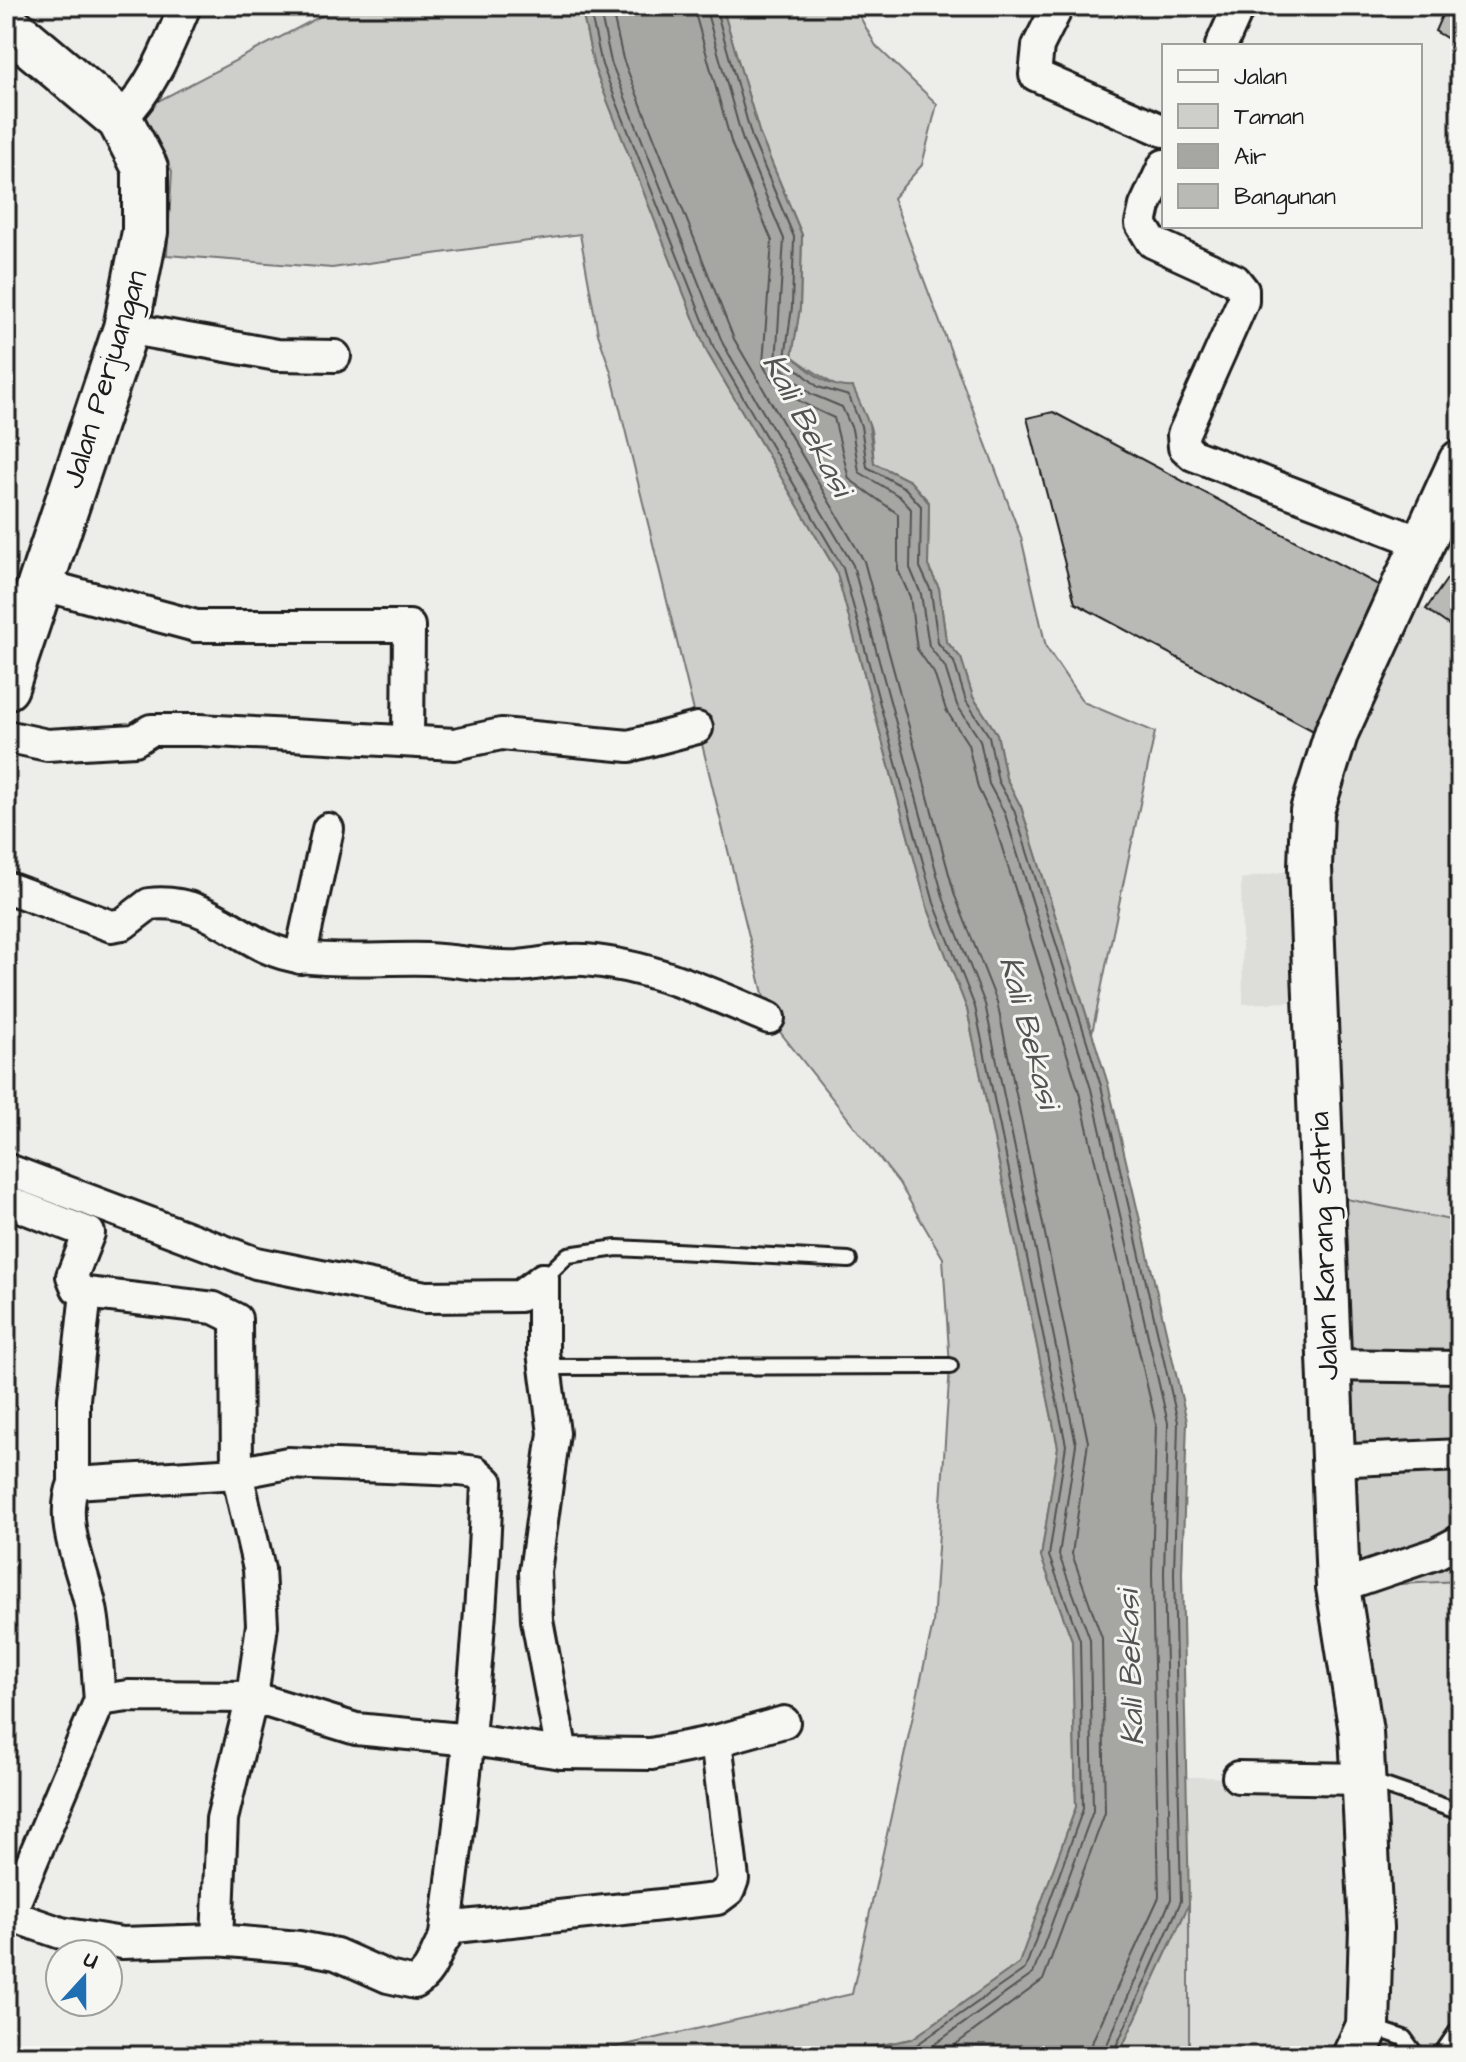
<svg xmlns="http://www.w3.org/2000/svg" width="1466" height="2062" viewBox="0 0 1466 2062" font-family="'Architects Daughter',sans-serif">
  <rect width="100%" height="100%" fill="#edede9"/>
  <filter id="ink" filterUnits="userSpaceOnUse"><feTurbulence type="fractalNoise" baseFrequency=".0125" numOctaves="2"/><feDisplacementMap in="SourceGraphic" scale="16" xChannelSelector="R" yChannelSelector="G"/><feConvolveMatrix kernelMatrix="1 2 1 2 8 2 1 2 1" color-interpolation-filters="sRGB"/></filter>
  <g filter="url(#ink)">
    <g fill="#ddddda">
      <path d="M1401,592l59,40v590l-138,-28 -6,-193 -73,3 -2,-125 69,-12z"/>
      <path d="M1460,1581v475h-271l-3,-279 178,2 -26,-192z"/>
    </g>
    <g fill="#cececb" stroke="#757574" stroke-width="2">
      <path d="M340,6h241l13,61 113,285 129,218 91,336 40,103 91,438 -17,110 31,83 4,167 -57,157 -107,75 -87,17h-249l276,-62 81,-370 17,-258 -7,-108 -44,-75 -130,-165 -158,-646 -13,-38 -18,-100 -248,34 -165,-13 5,-84 -39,-57z"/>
      <path d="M722,6h132l22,40 61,58 -15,61 -29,33 128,339 25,110 37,55 72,30 -63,301 -71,-226 -15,-29 -9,-44 -24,-37 -12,-39 -15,-17 -7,-53 -11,-22 1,-64 -19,-21 -36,-18c-2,-12 0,-28 -5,-39 -13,-32 -52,-48 -77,-68l8,-48 2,-73 -42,-100z"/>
      <path d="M1322,1194l138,28v359l-122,6z"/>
      <path d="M1189,1904v152h-71z"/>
    </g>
    <path fill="#a6a6a3" stroke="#6f6f6d" stroke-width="2" d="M581,6h141l38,129 42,100 -2,73 -8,48c19,16 36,33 61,31l16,37 5,39 36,18 19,22 -1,63 11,22 7,53 15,17 12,39 24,37 9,44 15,29 87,277 79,337 -5,152 7,331 -71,152h-293l87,-17 107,-76 57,-156 -4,-167 -31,-83 17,-110 -91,-438 -40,-103 -91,-336 -129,-218 -113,-285z"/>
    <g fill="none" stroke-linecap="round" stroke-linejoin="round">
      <g stroke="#535352" stroke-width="2">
        <path d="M589,6l13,59 112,283 129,220 91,335 41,104 91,438 -17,111 31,84 3,169 -58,160 -110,77 -47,10"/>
        <path d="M599,6l12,56 112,282 130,221 91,335 41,104 91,440 -17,111 31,84 3,172 -60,163 -115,82"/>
        <path d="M611,6l12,53 111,280 130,222 91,335 42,106 91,440 -16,112 30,84 3,175 -62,167 -103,76"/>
        <path d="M693,6l39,139 40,96 -9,123c11,27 46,43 71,54l15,61 49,35v56l12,27 7,52 17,24 12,37 22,34 10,44 15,31 86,273 77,332 -4,149 7,324 -66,143 -3,16"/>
        <path d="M705,6l38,135 41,98 -8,124 35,31 31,13 10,22 7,43 40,24 12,13 -1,59 11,26 8,52 16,21 12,38 23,35 9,44 16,30 86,275 77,334 -4,150 7,326 -69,157"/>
        <path d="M715,6l37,132 42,99 -2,70 -7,51 33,29 31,9 12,30 6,41 38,21 16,18 -1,61 11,24 7,52 16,19 12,39 23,35 9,45 16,29 87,276 77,336 -4,151 7,328 -69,155"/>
      </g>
    </g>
    <g fill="#b9b9b6" stroke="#1c1c1c" stroke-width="2">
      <path d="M1446,6h14v40l-25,-15z"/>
      <path d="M1053,412l331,176 -61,148 -248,-133 -48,-185z"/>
      <path d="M1454,569l6,4v60l-34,-24z"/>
    </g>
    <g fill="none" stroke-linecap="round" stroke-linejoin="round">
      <g stroke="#1c1c1c" stroke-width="20">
        <g id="lane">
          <path d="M543,1279l25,-24 49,-7 232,12"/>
          <path d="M548,1367l402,-1"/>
          <path d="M1370,1781l90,31"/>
          <path d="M1372,2027l32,11 13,18"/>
          <path d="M1440,2056l20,-29"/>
        </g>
      </g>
      <g stroke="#1c1c1c" stroke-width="36">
        <g id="street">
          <path d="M1058,6l-20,40 -3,29 129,56"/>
          <path d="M1221,46l18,-40"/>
          <path d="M120,120c32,-31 48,-73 65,-114"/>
          <path d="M1164,165l-19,41 -4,18 11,18 83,38 8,10v11l-60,134 1,12 9,8 230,88"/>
          <path d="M126,328l151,27 58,1"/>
          <path d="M40,584l156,42h213l-1,113"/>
          <path d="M6,736l41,9 88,-5 16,-10h48l256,14 46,-10 128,12 68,-18"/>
          <path d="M6,887l105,39 12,-2 26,-20c64,-8 97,48 151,53 42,5 86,1 128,2 30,1 61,9 91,7 22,-2 43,-8 66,-6 65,5 125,33 184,58"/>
          <path d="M300,958l28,-129"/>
          <path d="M6,1169l250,94 169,34 95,-1 23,-17"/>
          <path d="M6,1201l83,32 -17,43 5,12 9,5 128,15 22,11 1,154 22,96 3,56 -10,72 -30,122 -5,121"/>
          <path d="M543,1279v73l11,81 -19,139 2,48 25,133"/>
          <path d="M1329,1365l131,2"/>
          <path d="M1331,1461l129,-6"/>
          <path d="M74,1483v-84l12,-106"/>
          <path d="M1338,1587l97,-33 25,-13"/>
          <path d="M100,1700c-3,-30 -3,-62 -9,-92 -8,-40 -33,-85 -17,-125l163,-10 51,-10 172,7 16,2 11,10c-5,153 -22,302 -42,453"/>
          <path d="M1238,1777l126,2"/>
          <path d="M6,1914l55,19 61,10 95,-3 82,7 37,7 52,23 27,6c23,-15 19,-40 40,-56l262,-28 12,-9 4,-11 -17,-138"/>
          <path d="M9,1916l91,-216 28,-4 124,1 104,32 115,11 91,13 89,1 65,-13 68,-19"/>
        </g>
      </g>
      <g stroke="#1c1c1c" stroke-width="48">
        <path id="secondary" d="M1354,2056l14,-30 3,-98 -10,-196 -23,-145 -28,-720 2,-56 25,-80 123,-269"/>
      </g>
      <g stroke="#1c1c1c" stroke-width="50">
        <path id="primary" d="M6,24l114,96 25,48v64l-19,96 -120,359"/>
      </g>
      <use href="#lane" stroke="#f6f6f2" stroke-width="14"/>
      <use href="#street" stroke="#f6f6f2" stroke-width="30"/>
      <use href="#secondary" stroke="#f6f6f2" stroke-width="42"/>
      <use href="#primary" stroke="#f6f6f2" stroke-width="44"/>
    </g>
  </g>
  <g text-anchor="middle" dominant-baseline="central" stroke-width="6" stroke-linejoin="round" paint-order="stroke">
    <g font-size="30" fill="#1c1c1c" stroke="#f6f6f2">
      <text transform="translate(105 379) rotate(-73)">Jalan Perjuangan</text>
      <text transform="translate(1324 1246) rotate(-92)">Jalan Karang Satria</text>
    </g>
    <g font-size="32" font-style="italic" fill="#535352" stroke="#f6f6f2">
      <text transform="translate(807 425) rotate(62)">Kali Bekasi</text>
      <text transform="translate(1029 1032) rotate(75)">Kali Bekasi</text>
      <text transform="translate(1131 1668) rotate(-92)">Kali Bekasi</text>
    </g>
  </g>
  <rect width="1466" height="2062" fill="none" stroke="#f6f6f2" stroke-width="32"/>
  <rect x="16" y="16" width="1434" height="2030" fill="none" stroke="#1c1c1c" stroke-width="3" filter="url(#ink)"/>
  <rect x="1162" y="44" width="260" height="184" fill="#f6f6f2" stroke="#9f9f9c" stroke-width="2"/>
  <rect x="1178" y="70" width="40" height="12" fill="#f6f6f2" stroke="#9f9f9c" stroke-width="2"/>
  <text x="1234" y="84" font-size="24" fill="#1c1c1c">Jalan</text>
  <rect x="1178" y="104" width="40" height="24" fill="#cececb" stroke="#9f9f9c" stroke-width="2"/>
  <text x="1234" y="124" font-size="24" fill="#1c1c1c">Taman</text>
  <rect x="1178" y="144" width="40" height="24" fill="#a6a6a3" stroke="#9f9f9c" stroke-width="2"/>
  <text x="1234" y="164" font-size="24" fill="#1c1c1c">Air</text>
  <rect x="1178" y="184" width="40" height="24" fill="#b9b9b6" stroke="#9f9f9c" stroke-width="2"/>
  <text x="1234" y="204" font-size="24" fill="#1c1c1c">Bangunan</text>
  <g transform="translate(84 1978) rotate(21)"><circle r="38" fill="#f6f6f2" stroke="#9f9f9c" stroke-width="2"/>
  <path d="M0-6L14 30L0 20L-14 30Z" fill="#1f6fb2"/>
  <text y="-12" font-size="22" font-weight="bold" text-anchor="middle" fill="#1c1c1c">U</text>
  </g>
</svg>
